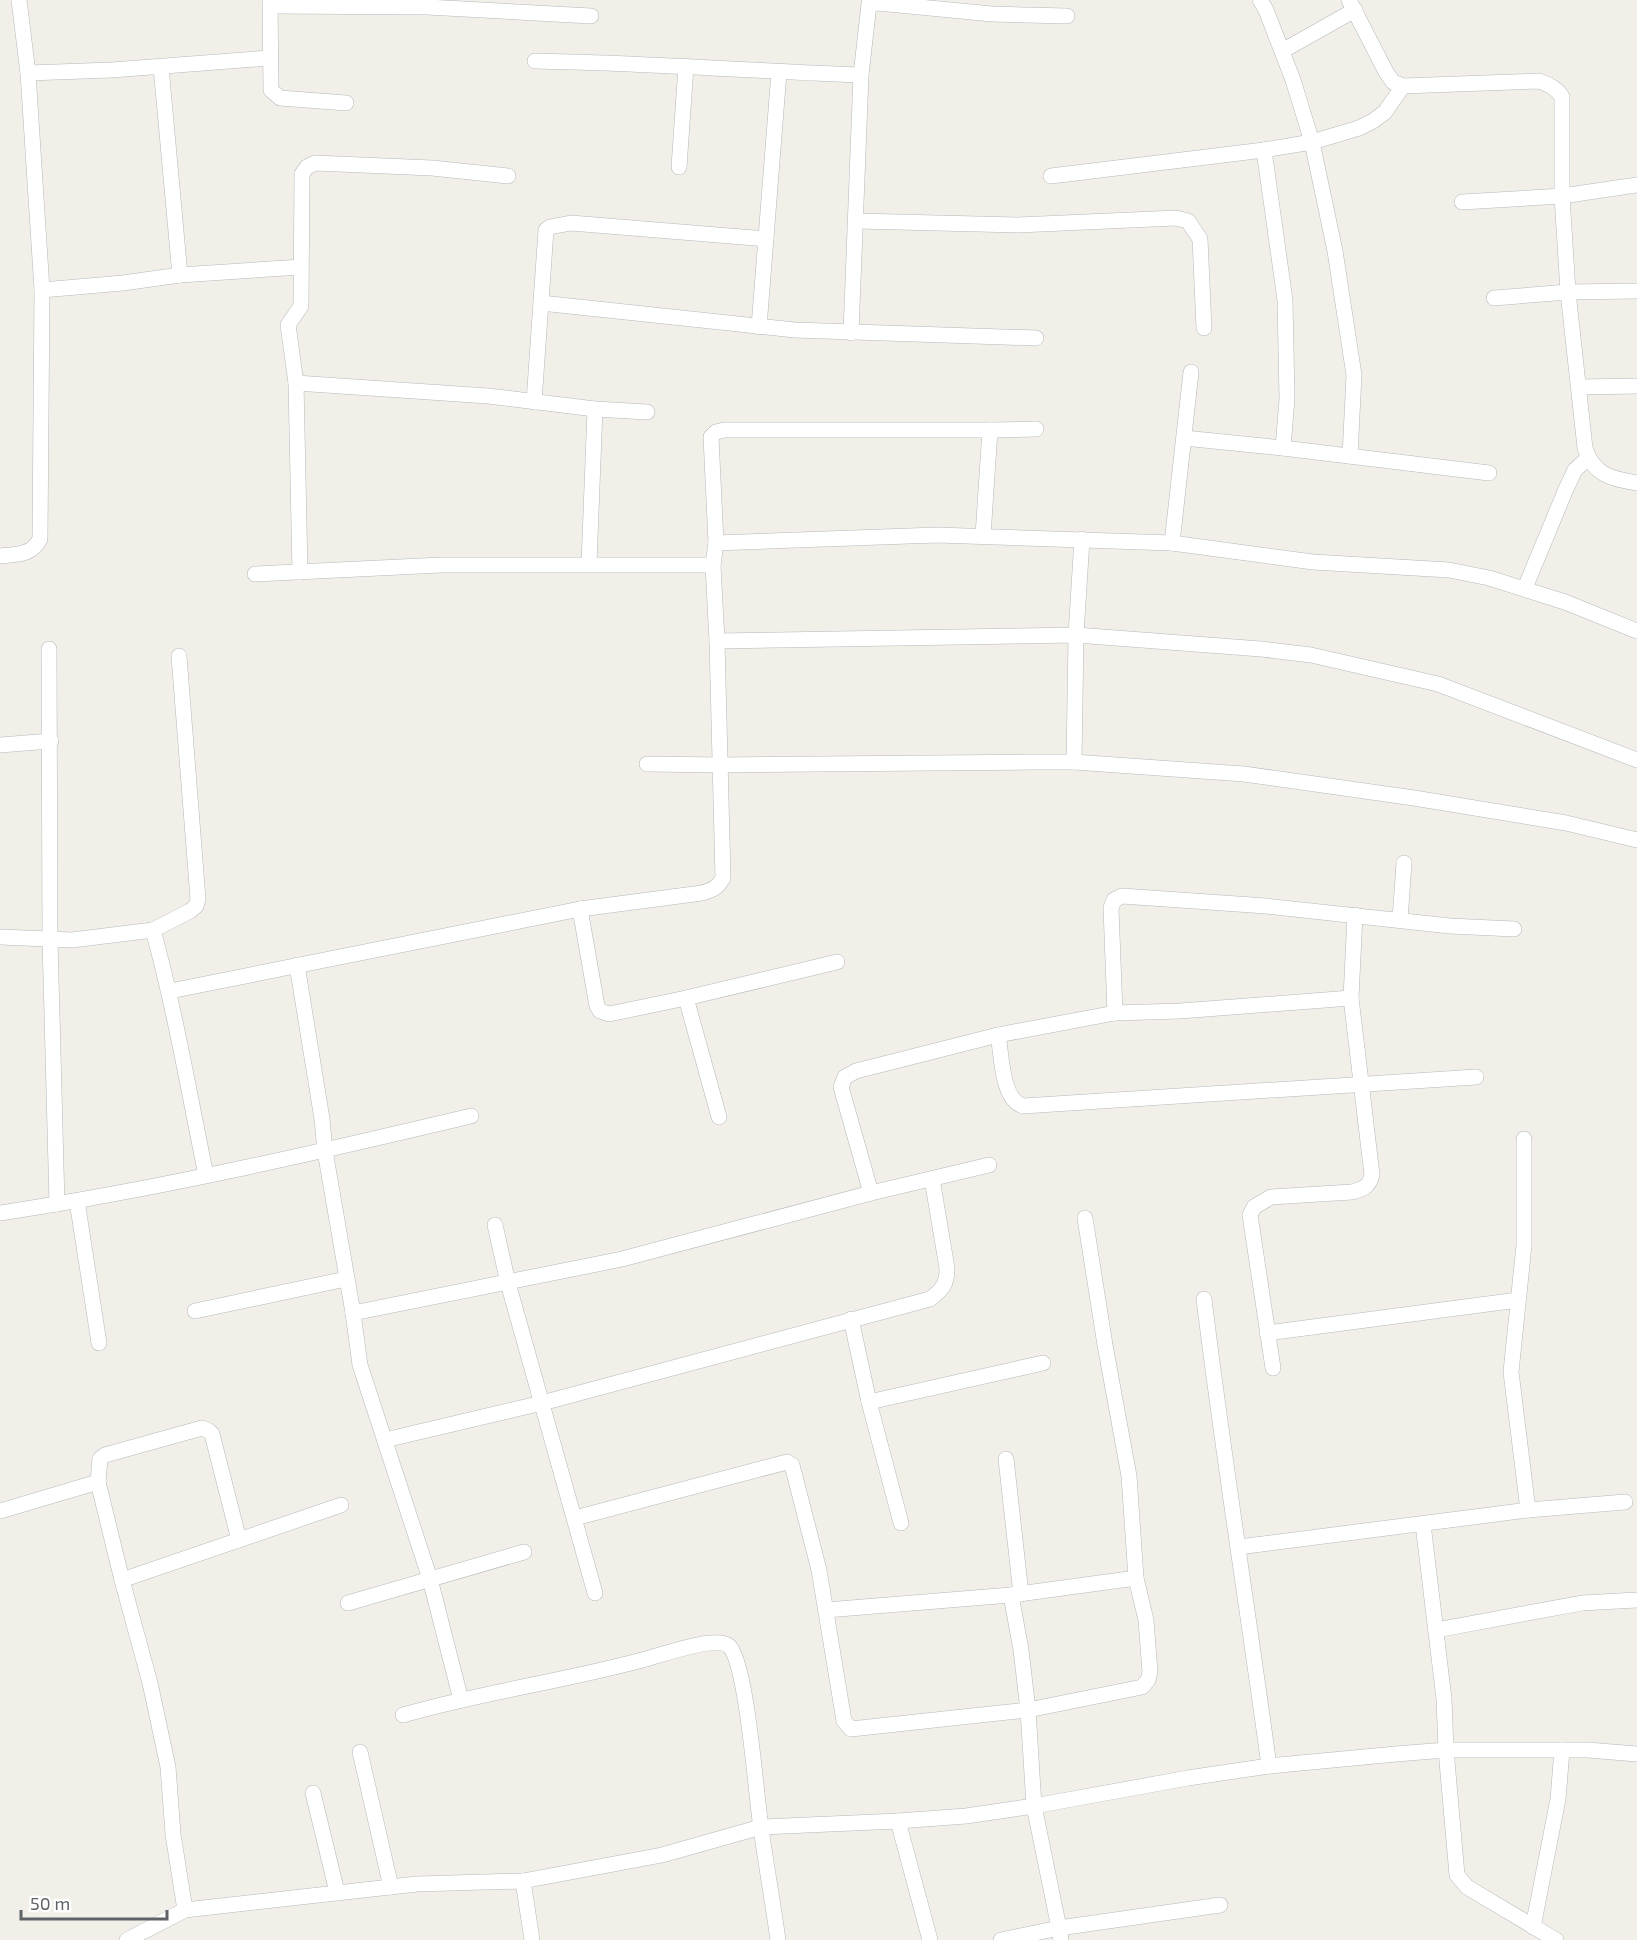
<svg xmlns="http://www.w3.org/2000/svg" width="1637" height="1940" viewBox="0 0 1637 1940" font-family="'Exo 2',sans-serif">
  <rect width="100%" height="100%" fill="#f1efe8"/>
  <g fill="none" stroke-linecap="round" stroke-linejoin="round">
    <g stroke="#b5b8bc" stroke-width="16">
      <g id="minor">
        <path d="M19,0l9,73"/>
        <path d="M270,0l1,90 9,8 66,5"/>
        <path d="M1260,0l6,10 27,70 19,62 23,109 19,124 -4,81"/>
        <path d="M1349,0l37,72 7,10 10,4 136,-5c10,4 18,7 23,16v99l6,96 17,156c8,27 27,31 52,35"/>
        <path d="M271,6l156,1 164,9"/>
        <path d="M1282,51l73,-41"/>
        <path d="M535,61c109,2 218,10 326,14"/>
        <path d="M1264,150l21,150 2,99 -4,49"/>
        <path d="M679,167l7,-101"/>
        <path d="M1051,176l213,-26 48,-8 47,-14 14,-7 12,-9 18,-26"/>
        <path d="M1462,202l100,-6 75,-11"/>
        <path d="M857,221l161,4 158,-7 12,3 12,18 4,89"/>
        <path d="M180,275l121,-8"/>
        <path d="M42,290l81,-7 57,-8 -19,-208"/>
        <path d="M1494,298l74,-6 69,-1"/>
        <path d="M541,303l254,27 241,8"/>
        <path d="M759,327l20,-255"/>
        <path d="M851,333l10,-258 8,-71 9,-1 114,11 75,2"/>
        <path d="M296,383l-8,-58 13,-19 1,-132 5,-7 8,-4 117,5 76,8"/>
        <path d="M1579,387l58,-1"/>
        <path d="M534,402l12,-172 4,-3 21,-4 195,16"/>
        <path d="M990,430l46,-1"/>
        <path d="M1184,438l99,10 206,25"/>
        <path d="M716,543l-5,-106 5,-5 8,-2h266l-7,106"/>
        <path d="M1172,543l19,-171"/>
        <path d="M0,556c17,-2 31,0 40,-17l2,-249 -14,-217 84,-3 157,-12"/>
        <path d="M589,564l6,-155"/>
        <path d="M300,572l-4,-189 192,13 107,13 52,3"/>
        <path d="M255,574l186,-9h272l3,-22 221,-8 235,8 141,19 136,8 40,8 76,24 72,29"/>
        <path d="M1525,588l41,-99 9,-19 13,-12"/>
        <path d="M717,641l359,-6 185,14 50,6 127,29 199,76"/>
        <path d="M49,649l1,291 7,264"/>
        <path d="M0,745l51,-4"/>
        <path d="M1074,762l2,-127 6,-96"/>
        <path d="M647,764l74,1 311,-3h42l170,12 170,24 152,25 71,17"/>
        <path d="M580,909l17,97 3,5 9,3 77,-16 151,-36"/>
        <path d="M1400,920l4,-57"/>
        <path d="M153,930c22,80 36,163 53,245"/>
        <path d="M0,937l72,3 81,-10 37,-19 6,-5 2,-7 -19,-243"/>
        <path d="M297,965l25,154 3,32 28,162 7,52 70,214 31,121"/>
        <path d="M170,991l410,-82 122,-16c10,-3 16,-5 21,-15l-6,-237 -4,-76"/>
        <path d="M686,998l33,119"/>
        <path d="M1115,1013l-4,-105 3,-8 8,-4 144,10 184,20 64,3"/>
        <path d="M998,1035c4,20 3,64 25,71l453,-29"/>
        <path d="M1524,1139v106l-13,127 17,138"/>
        <path d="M871,1193l-30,-106 4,-10 11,-6 142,-36 117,-22 65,-2 171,-13"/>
        <path d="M77,1201l22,142"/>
        <path d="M0,1213c159,-24 315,-60 471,-97"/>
        <path d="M495,1225l13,58 87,310"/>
        <path d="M1204,1299c19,156 44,312 65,467"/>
        <path d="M195,1311l151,-32"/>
        <path d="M353,1313l269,-54 249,-66 118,-28"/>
        <path d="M851,1319l18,83 32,121"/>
        <path d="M1267,1333l251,-33"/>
        <path d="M1273,1368l-23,-153 4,-8 17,-10 81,-5c11,-3 17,-5 20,-17l-21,-177 4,-83"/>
        <path d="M869,1402l174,-39"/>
        <path d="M385,1440l157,-37 388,-104c13,-10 17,-15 17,-31l-15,-89"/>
        <path d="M1006,1459l15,135"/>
        <path d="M0,1511l98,-29"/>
        <path d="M575,1518l212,-56 5,3 27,105 25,151 7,8 177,-19 114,-23 6,-7 2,-8 -4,-52 -10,-42 -7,-102 -24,-131 -20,-127"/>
        <path d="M1423,1524l21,175 2,51 11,125 10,12 89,53"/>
        <path d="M1239,1547l289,-37 97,-8"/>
        <path d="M122,1580l219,-75"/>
        <path d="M348,1603l176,-51"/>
        <path d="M826,1610l185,-15 125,-17"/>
        <path d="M1436,1630l146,-27 55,-3"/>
        <path d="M403,1715c79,-23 163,-34 243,-56 15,-4 71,-24 83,-13 18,17 27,150 32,182 5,37 12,75 17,112"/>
        <path d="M360,1752l31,135"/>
        <path d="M313,1793l24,99"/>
        <path d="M898,1821l32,119"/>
        <path d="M523,1881l9,59"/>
        <path d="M185,1910l-12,-76 -5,-67 -18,-84 -28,-103 -24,-98 2,-23 5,-4 97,-27 7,3 3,3 27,106"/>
        <path d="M1533,1927l25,-128 4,-49"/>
        <path d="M127,1940l58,-30 232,-26 106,-3 139,-26 99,-28 137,-6 68,-5 68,-10 154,-28 81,-12 127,-12 50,-4h142l49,4"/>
        <path d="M1001,1940l58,-12 -25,-122 -6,-96 -7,-60 -10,-55"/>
        <path d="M1061,1940l-2,-12 161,-23"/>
      </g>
    </g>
    <use href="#minor" stroke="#fff" stroke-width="15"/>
  </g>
  <path d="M21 1910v9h146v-9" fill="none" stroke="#5f6368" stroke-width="3"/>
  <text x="30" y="1910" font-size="18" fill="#5f6368" stroke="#ffffff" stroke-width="4.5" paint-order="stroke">50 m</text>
</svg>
